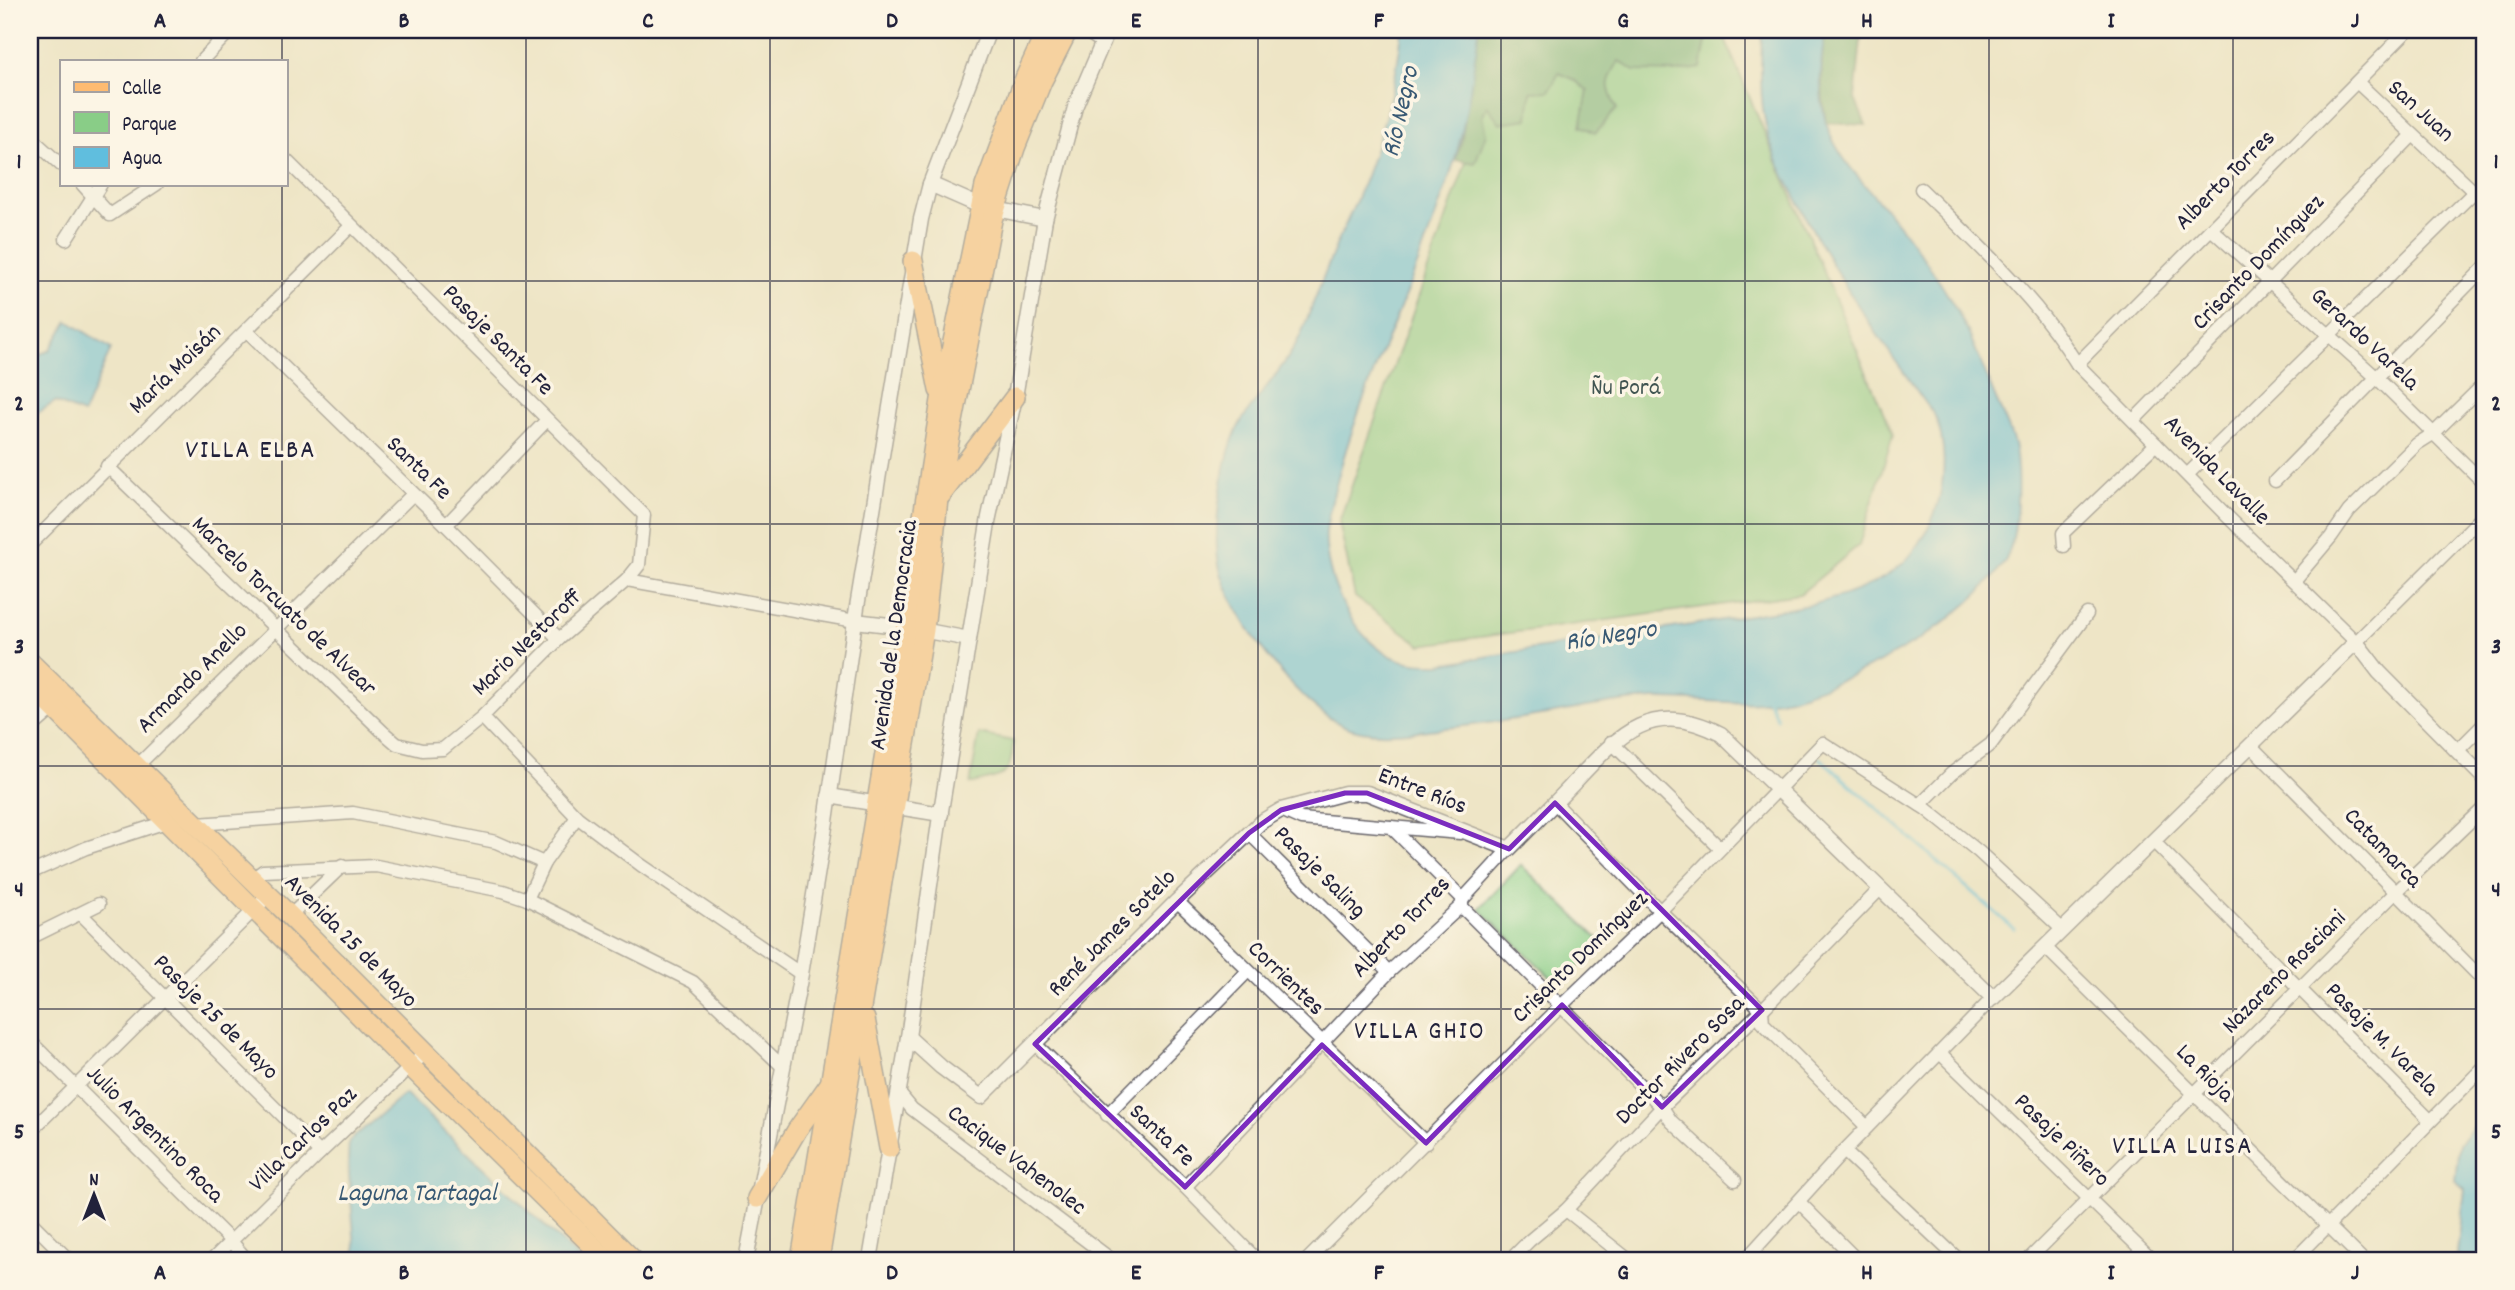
<svg xmlns="http://www.w3.org/2000/svg" width="2515" height="1290" viewBox="0 0 2515 1290" font-family="Dekko,sans-serif">
  <rect width="100%" height="100%" fill="#fcf5e5"/>
  <filter id="ink" filterUnits="userSpaceOnUse"><feTurbulence type="fractalNoise" baseFrequency=".0143" numOctaves="2"/><feDisplacementMap in="SourceGraphic" scale="14" xChannelSelector="R" yChannelSelector="G"/><feConvolveMatrix kernelMatrix="1 2 1 2 8 2 1 2 1" color-interpolation-filters="sRGB"/></filter>
  <filter id="wash" filterUnits="userSpaceOnUse"><feTurbulence type="fractalNoise" baseFrequency=".00686" numOctaves="4" result="noise"/><feDisplacementMap in="SourceGraphic" scale="28" xChannelSelector="R" yChannelSelector="G"/><feGaussianBlur stdDeviation="1.57" result="paint"/><feColorMatrix in="noise" values="0 0 0 0 0 0 0 0 0 0 0 0 0 0 0 0 0 1.4 0 .05"/><feComposite in="paint" operator="in"/></filter>
  <g filter="url(#wash)">
    <rect width="100%" height="100%" fill="#eee5c6"/>
    <g fill="#89cd87" stroke="#567861" stroke-width="2">
      <path d="M1484,30h237l172,405 -34,110 -59,49 -379,51 -66,-48 -16,-75 126,-357z"/>
      <path d="M979,734l34,7c-2,39 -8,33 -43,43z"/>
      <path d="M1521,865l81,77 -42,44 -81,-77z"/>
    </g>
    <g fill="#6eb074" stroke="#486958" stroke-width="2">
      <path d="M1479,30h229v1l-7,37 -25,4 -42,-1 -15,-10c-13,21 -14,25 -2,48l-22,24 -14,-7 7,-35 -15,-12 -14,-6 -10,18 -18,1 -3,27 -28,4 -13,-17 -5,10 4,18 -11,29 -20,-3 6,-17z"/>
      <path d="M1826,30h36l-7,69 11,26 -40,-2c-5,-31 -7,-62 0,-93z"/>
    </g>
    <g fill="#60bede" stroke="#41708c" stroke-width="2">
      <path d="M1402,30h77c-7,51 -14,102 -31,151 -19,55 -40,109 -63,163 -17,42 -33,83 -45,126 -5,20 -12,41 -14,62 -3,45 27,111 72,127 13,5 28,5 42,5 96,-16 193,-29 288,-45 54,-10 111,-14 158,-43 50,-30 71,-107 49,-160 -50,-69 -100,-139 -138,-216 -12,-24 -26,-48 -31,-74 -7,-31 -5,-65 -4,-96h64c-6,28 -8,65 0,93 13,42 54,75 79,110 23,30 45,63 62,97 10,22 19,45 28,67 8,19 19,39 21,59 3,26 2,80 -10,103 0,2 -11,16 -12,17 -44,54 -128,98 -194,119 -47,15 -96,3 -145,4 -38,1 -76,10 -114,16 -34,6 -69,10 -103,14 -30,3 -65,9 -94,-3 -46,-20 -115,-112 -125,-161 -7,-34 4,-113 22,-143 19,-30 44,-54 59,-86 11,-25 20,-52 31,-78 7,-19 17,-38 25,-57 23,-55 40,-112 46,-171z"/>
      <path d="M68,321l43,28 -28,65 -28,-12 -25,16v-60l19,-7z"/>
      <path d="M405,1094l176,166h-225l-8,-98 1,-21z"/>
      <path d="M2485,1114v146h-25l-3,-7 8,-64 -10,-9 4,-36z"/>
    </g>
    <g fill="none" stroke-linecap="round" stroke-linejoin="round">
      <g stroke="#60bede" stroke-width="3.5">
        <path d="M1767,698l10,20"/>
        <path d="M1820,758l194,171"/>
      </g>
    </g>
  </g>
  <g filter="url(#ink)">
    <g fill="none" stroke-linecap="round" stroke-linejoin="round">
      <g stroke="#69666c" stroke-width="15">
        <g id="minor">
          <path d="M201,61l30,-31"/>
          <path d="M2357,82l128,120"/>
          <path d="M30,137l31,28"/>
          <path d="M82,184l28,31 47,-31"/>
          <path d="M1921,189c56,55 115,108 156,175l151,153 128,125 129,-128"/>
          <path d="M2211,229l166,149 108,106"/>
          <path d="M66,239l35,-55"/>
          <path d="M247,331l199,194 113,114"/>
          <path d="M2077,364l331,-334"/>
          <path d="M2134,420l279,-285"/>
          <path d="M107,466l276,266 14,12 25,6 21,-1 39,-32 77,-78 68,-59 12,-15 5,-50 -359,-356"/>
          <path d="M2188,474l287,-283"/>
          <path d="M2275,481l210,-214"/>
          <path d="M446,525l101,-105"/>
          <path d="M30,545l321,-319"/>
          <path d="M2064,546l-1,-13 93,-89"/>
          <path d="M627,580l228,41"/>
          <path d="M2294,581l37,-44 18,-26 68,-67 16,-10 52,-51"/>
          <path d="M482,717l95,100 64,48 160,109"/>
          <path d="M30,729l24,-21"/>
          <path d="M1611,742l109,106"/>
          <path d="M2250,745l235,237"/>
          <path d="M2457,751l28,-28"/>
          <path d="M133,770l279,-275"/>
          <path d="M1555,803l105,108 102,99 1,13 104,104"/>
          <path d="M1920,805l31,-31 40,-30 96,-130"/>
          <path d="M1281,810l20,9 90,8 72,72"/>
          <path d="M197,824l156,-11 143,29 48,21"/>
          <path d="M1391,827l69,6"/>
          <path d="M1249,833l140,139"/>
          <path d="M2153,841l277,279"/>
          <path d="M30,873l56,-25 80,-26"/>
          <path d="M251,880l12,-9 113,-5 127,25 24,8 166,83 90,85"/>
          <path d="M527,899l17,-36 33,-46"/>
          <path d="M1177,901l249,242"/>
          <path d="M1461,906l201,201 9,14 64,59"/>
          <path d="M81,914l239,239"/>
          <path d="M290,916l52,-50"/>
          <path d="M30,938l69,-34"/>
          <path d="M2046,948l317,312"/>
          <path d="M30,1041l201,200 16,19"/>
          <path d="M1035,1044l150,143 72,73"/>
          <path d="M1940,1053l212,207"/>
          <path d="M898,1092l14,17 200,151"/>
          <path d="M1107,1115l140,-143"/>
          <path d="M30,1132l238,-236"/>
          <path d="M1844,1151l115,109"/>
          <path d="M1185,1187l204,-215 72,-66 2,-7 46,-50"/>
          <path d="M1799,1202l58,58"/>
          <path d="M1566,1210l63,50"/>
          <path d="M30,1221l39,39"/>
          <path d="M212,1260l108,-107 106,-101"/>
          <path d="M1307,1260l255,-255 98,-94 163,-168 103,66 53,43 84,78"/>
          <path d="M1510,1260l19,-19 37,-31 96,-103 100,-97 117,-120"/>
          <path d="M1745,1260l99,-109 149,-153"/>
          <path d="M2028,1260l367,-367 90,-86"/>
          <path d="M2294,1260l191,-194"/>
        </g>
      </g>
      <g stroke="#69666c" stroke-width="17">
        <g id="tertiary">
          <path d="M1086,30l17,12"/>
          <path d="M930,184l50,22 65,13"/>
          <path d="M855,621l51,6 63,12"/>
          <path d="M829,796l112,18"/>
          <path d="M908,1037l33,30 40,30 196,-196 84,-79 20,-12 64,-17h22l142,56c20,-20 41,-41 61,-62 47,-50 79,-90 151,-53l272,264 363,-356 23,30 106,107"/>
          <path d="M746,1260l55,-286 25,-153 31,-214 64,-388 9,-35 59,-154"/>
          <path d="M870,1260l38,-223 31,-214 50,-306 26,-120 30,-178 30,-112 33,-77"/>
        </g>
      </g>
      <g stroke="#69666c" stroke-width="22">
        <g id="primary">
          <path d="M30,662l260,254 343,344"/>
          <path d="M30,684l381,383 196,193"/>
        </g>
      </g>
      <g stroke="#69666c" stroke-width="22">
        <g id="trunk">
          <path d="M913,261l26,129"/>
          <path d="M941,495l74,-98"/>
          <path d="M865,1019l24,129"/>
          <path d="M757,1198l40,-68 32,-45"/>
          <path d="M801,1260l105,-633 35,-227 44,-214 40,-108 22,-48"/>
          <path d="M819,1260l105,-630 14,-131 54,-279 23,-72 27,-67 26,-51"/>
        </g>
      </g>
      <use href="#minor" stroke="#fff" stroke-width="12"/>
      <use href="#tertiary" stroke="#fff" stroke-width="14"/>
      <use href="#primary" stroke="#febb71" stroke-width="19"/>
      <use href="#trunk" stroke="#febb71" stroke-width="19"/>
    </g>
  </g>
  <path d="M0 0H2515V1290H0ZM1345,793h22l142,56 46,-46 207,207 -100,97 -100,-102 -136,138 -104,-98 -137,142 -150,-143 214,-211 32,-23z" fill="#eee5c6" fill-opacity=".55" fill-rule="evenodd"/>
  <path fill="none" stroke="#7b2cbf" stroke-width="5" stroke-linejoin="round" d="M1345,793h22l142,56 46,-46 207,207 -100,97 -100,-102 -136,138 -104,-98 -137,142 -150,-143 214,-211 32,-23z"/>
  <path fill="none" stroke="#22223b" stroke-width="2" stroke-opacity="0.55" d="M282,30v31M526,30v1230M770,30v1230M1014,30v1230M1258,30v1230M1501,30v1230M1745,30v1230M1989,30v1230M2233,30v1230M282,184v1076M30,281h2455M30,524h2455M30,766h2455M30,1009h2455"/>
  <g text-anchor="middle" dominant-baseline="central" stroke-width="7" stroke-linejoin="round" paint-order="stroke">
    <g font-size="24" fill="#22223b" stroke="#fcf5e5">
      <text transform="translate(2420 112) rotate(42)">San Juan</text>
      <text transform="translate(2226 181) rotate(-45)">Alberto Torres</text>
      <text transform="translate(2259 263) rotate(-46)">Crisanto Domínguez</text>
      <text transform="translate(2364 340) rotate(43)">Gerardo Varela</text>
      <text transform="translate(497 341) rotate(45)">Pasaje Santa Fe</text>
      <text transform="translate(176 370) rotate(-44)">María Moisán</text>
      <text transform="translate(418 469) rotate(44)">Santa Fe</text>
      <text transform="translate(2216 471) rotate(46)">Avenida Lavalle</text>
      <text transform="translate(283 607) rotate(44)">Marcelo Torcuato de Alvear</text>
      <text transform="translate(895 635) rotate(-82)">Avenida de la Democracia</text>
      <text transform="translate(528 643) rotate(-44)">Mario Nestoroff</text>
      <text transform="translate(193 679) rotate(-45)">Armando Anello</text>
      <text transform="translate(1422 792) rotate(21)">Entre Ríos</text>
      <text transform="translate(2382 849) rotate(46)">Catamarca</text>
      <text transform="translate(1319 873) rotate(45)">Pasaje Saling</text>
      <text transform="translate(1402 928) rotate(-46)">Alberto Torres</text>
      <text transform="translate(1113 934) rotate(-45)">René James Sotelo</text>
      <text transform="translate(350 942) rotate(45)">Avenida 25 de Mayo</text>
      <text transform="translate(1581 958) rotate(-44)">Crisanto Domínguez</text>
      <text transform="translate(2285 973) rotate(-45)">Nazareno Rosciani</text>
      <text transform="translate(1285 979) rotate(44)">Corrientes</text>
      <text transform="translate(215 1018) rotate(45)">Pasaje 25 de Mayo</text>
      <text transform="translate(2381 1040) rotate(45)">Pasaje M. Varela</text>
      <text transform="translate(1681 1061) rotate(-45)">Doctor Rivero Sosa</text>
      <text transform="translate(2204 1074) rotate(45)">La Rioja</text>
      <text transform="translate(154 1135) rotate(45)">Julio Argentino Roca</text>
      <text transform="translate(1161 1136) rotate(43)">Santa Fe</text>
      <text transform="translate(304 1140) rotate(-44)">Villa Carlos Paz</text>
      <text transform="translate(2061 1141) rotate(44)">Pasaje Piñero</text>
      <text transform="translate(1016 1161) rotate(37)">Cacique Vahenolec</text>
    </g>
    <g font-size="24" fill="#415552" stroke="#fcf5e5">
      <text x="1626" y="389">Ñu Porá</text>
    </g>
    <g font-size="26" font-style="italic" fill="#385974" stroke="#fcf5e5">
      <text transform="translate(1402 112) rotate(-77)">Río Negro</text>
      <text transform="translate(1611 637) rotate(-9)">Río Negro</text>
      <text x="417" y="1194">Laguna Tartagal</text>
    </g>
    <g font-size="26" letter-spacing="2" fill="#22223b" stroke="#fcf5e5">
      <text x="251" y="451">VILLA ELBA</text>
      <text x="1420" y="1032">VILLA GHIO</text>
      <text x="2183" y="1147">VILLA LUISA</text>
    </g>
  </g>
  <rect width="2515" height="1290" fill="none" stroke="#fcf5e5" stroke-width="77"/>
  <rect x="60" y="60" width="228" height="126" fill="#fcf5e5" stroke="#a5a1a1" stroke-width="2"/>
  <rect x="74" y="82" width="35" height="10" fill="#febb71" stroke="#a5a1a1" stroke-width="2"/>
  <text x="122" y="94" font-size="21" fill="#22223b">Calle</text>
  <rect x="74" y="112" width="35" height="21" fill="#89cd87" stroke="#a5a1a1" stroke-width="2"/>
  <text x="122" y="130" font-size="21" fill="#22223b">Parque</text>
  <rect x="74" y="147" width="35" height="21" fill="#60bede" stroke="#a5a1a1" stroke-width="2"/>
  <text x="122" y="164" font-size="21" fill="#22223b">Agua</text>
  <g transform="translate(94 1195)" stroke="#fcf5e5" stroke-width="5" paint-order="stroke">
  <path d="M0-5L12 26L0 18L-12 26Z" fill="#22223b"/>
  <text y="-10" font-size="19" font-weight="bold" text-anchor="middle" fill="#22223b">N</text>
  </g>
  <rect x="38" y="38" width="2438" height="1214" fill="none" stroke="#22223b" stroke-width="2.5"/>
  <g font-size="23" text-anchor="middle" font-weight="bold" fill="#22223b">
    <text x="160" y="27">A</text>
    <text x="404" y="27">B</text>
    <text x="648" y="27">C</text>
    <text x="892" y="27">D</text>
    <text x="1136" y="27">E</text>
    <text x="1379" y="27">F</text>
    <text x="1623" y="27">G</text>
    <text x="1867" y="27">H</text>
    <text x="2111" y="27">I</text>
    <text x="2355" y="27">J</text>
    <text x="19" y="168">1</text>
    <text x="2496" y="168">1</text>
    <text x="19" y="410">2</text>
    <text x="2496" y="410">2</text>
    <text x="19" y="653">3</text>
    <text x="2496" y="653">3</text>
    <text x="19" y="896">4</text>
    <text x="2496" y="896">4</text>
    <text x="19" y="1138">5</text>
    <text x="2496" y="1138">5</text>
    <text x="160" y="1279">A</text>
    <text x="404" y="1279">B</text>
    <text x="648" y="1279">C</text>
    <text x="892" y="1279">D</text>
    <text x="1136" y="1279">E</text>
    <text x="1379" y="1279">F</text>
    <text x="1623" y="1279">G</text>
    <text x="1867" y="1279">H</text>
    <text x="2111" y="1279">I</text>
    <text x="2355" y="1279">J</text>
  </g>
</svg>
